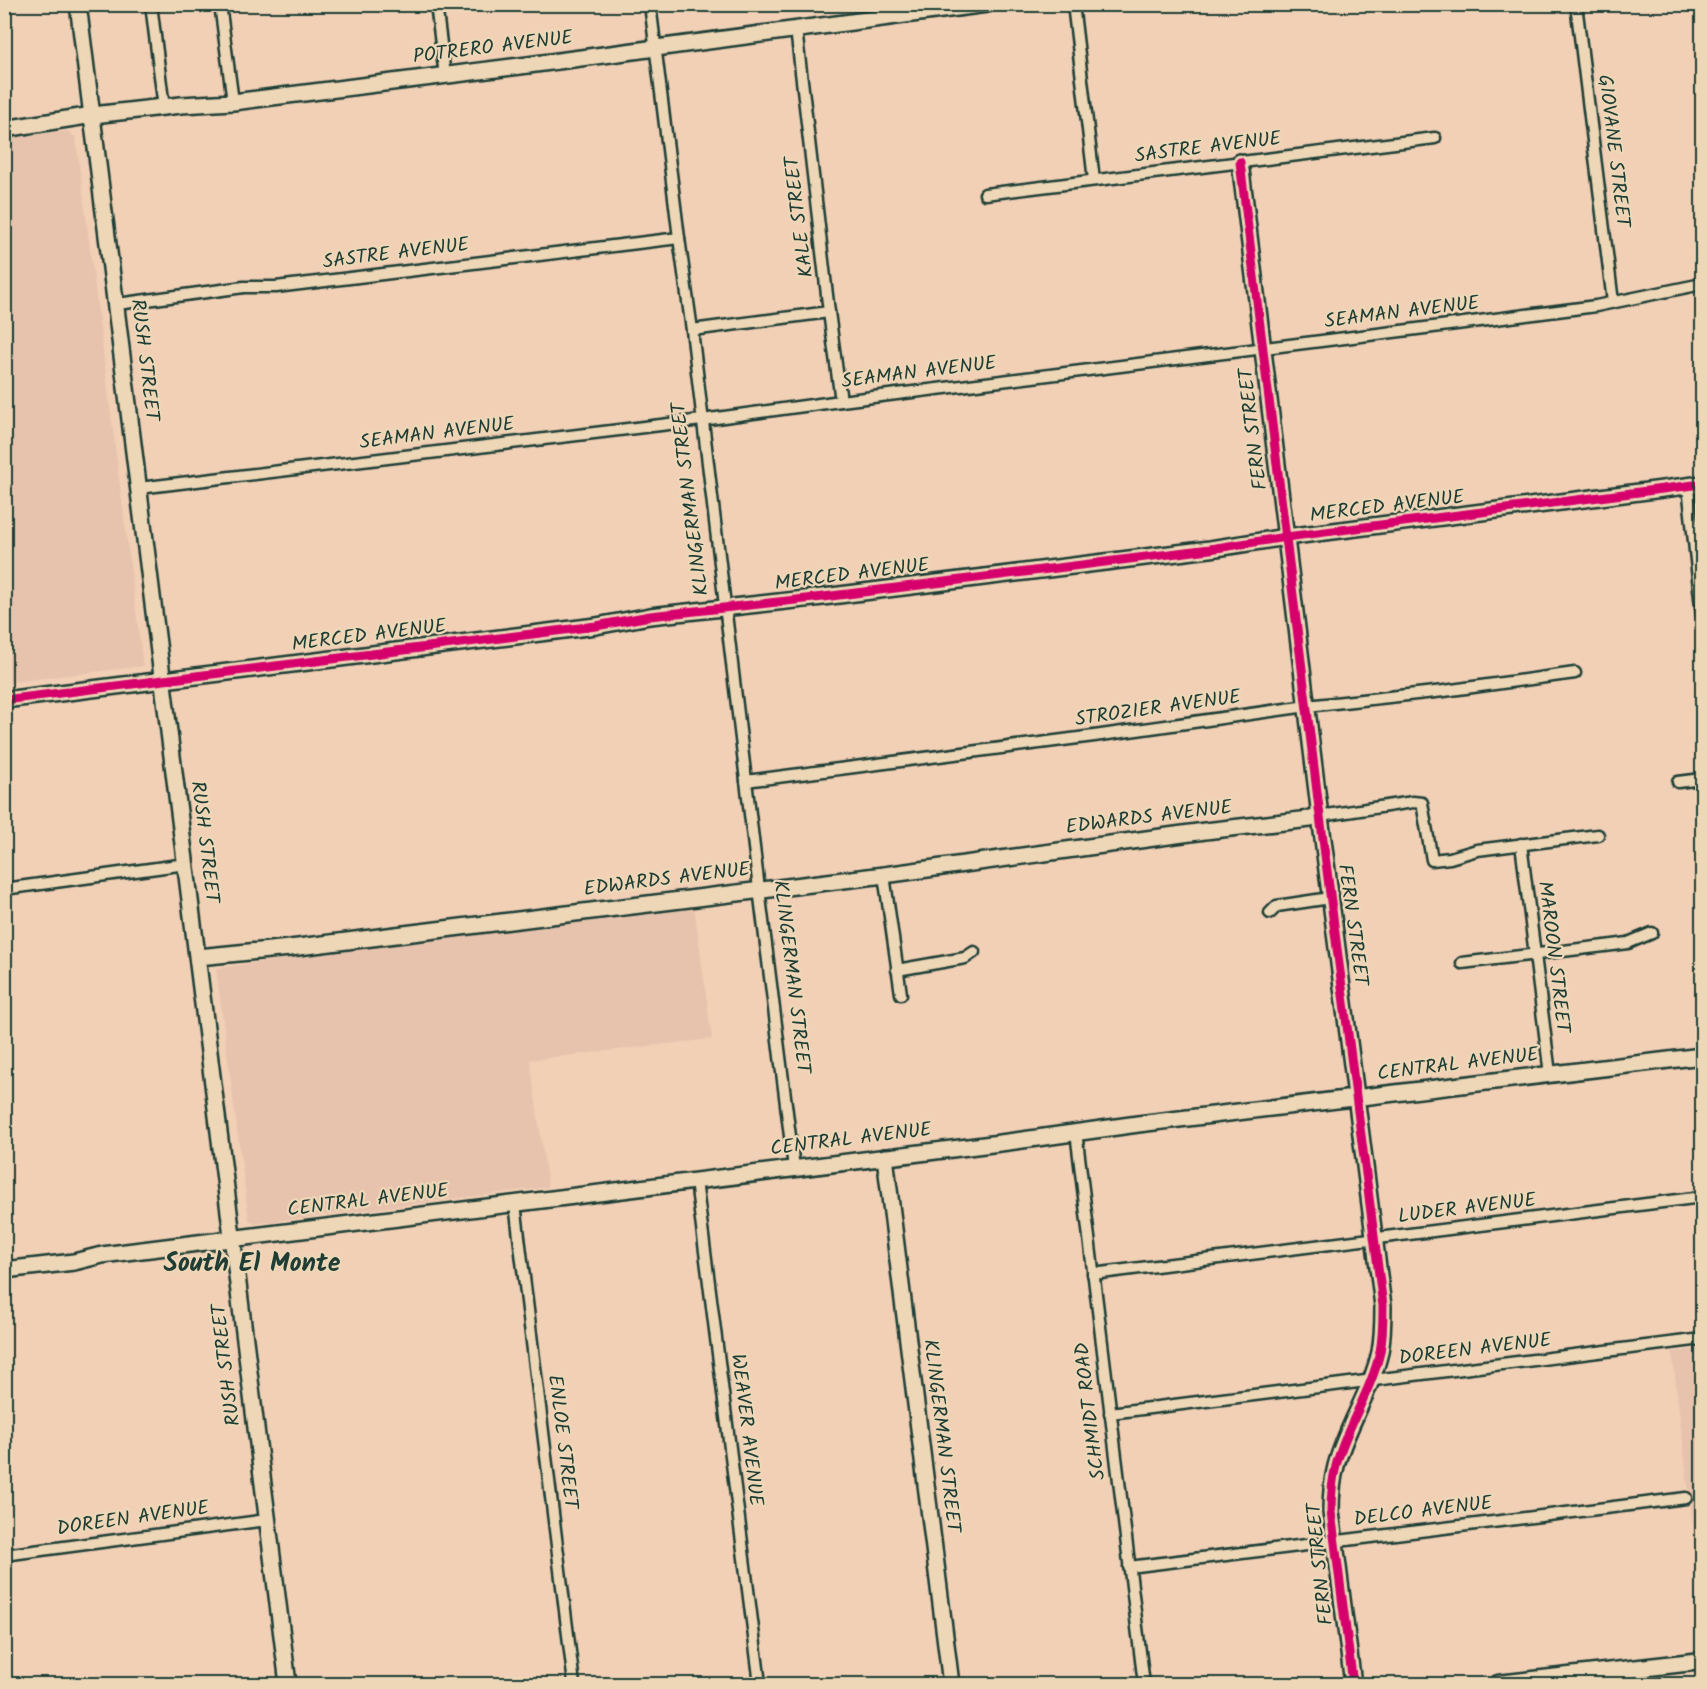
<svg xmlns="http://www.w3.org/2000/svg" width="1707" height="1689" viewBox="0 0 1707 1689" font-family="Kalam,sans-serif">
  <rect width="100%" height="100%" fill="#f2d0b6"/>
  <filter id="ink" filterUnits="userSpaceOnUse"><feTurbulence type="fractalNoise" baseFrequency=".0167" numOctaves="2"/><feDisplacementMap in="SourceGraphic" scale="12" xChannelSelector="R" yChannelSelector="G"/><feConvolveMatrix kernelMatrix="1 2 1 2 8 2 1 2 1" color-interpolation-filters="sRGB"/></filter>
  <g filter="url(#ink)">
    <g fill="#e7c3ae">
      <path d="M68,131l8,7 67,528 -138,17v-545z"/>
      <path d="M694,905l18,134 -182,21 18,127 -294,37 -5,-4 -33,-252z"/>
      <path d="M1702,1348v256l-30,-252z"/>
    </g>
    <g fill="none" stroke-linecap="round" stroke-linejoin="round">
      <g stroke="#1f3d34" stroke-width="15">
        <g id="street">
          <path d="M151,4l13,104"/>
          <path d="M220,4l13,98"/>
          <path d="M436,4l9,72"/>
          <path d="M650,4l29,234 13,92 67,559 35,279"/>
          <path d="M1073,4l21,176"/>
          <path d="M1576,4l37,298"/>
          <path d="M796,29l33,283 12,89"/>
          <path d="M985,194l450,-56"/>
          <path d="M117,304l127,-17h32l403,-49"/>
          <path d="M692,330l137,-18"/>
          <path d="M1688,486l14,130"/>
          <path d="M139,488l563,-68 139,-19 592,-74 163,-21 106,-22"/>
          <path d="M746,781l348,-45 213,-30 137,-15 131,-18"/>
          <path d="M1678,782l24,-3"/>
          <path d="M1320,816l93,-14 9,1 10,57 18,-2 27,-8 121,-15"/>
          <path d="M1521,844l29,230"/>
          <path d="M884,875l17,119"/>
          <path d="M4,889l182,-25"/>
          <path d="M1270,913l7,-7 53,-8"/>
          <path d="M1462,963l151,-18 15,-2 24,-10"/>
          <path d="M897,970l68,-12 9,-6"/>
          <path d="M1076,1132l68,552"/>
          <path d="M696,1181l64,503"/>
          <path d="M515,1204l59,480"/>
          <path d="M1093,1274l609,-77"/>
          <path d="M1110,1413l592,-74"/>
          <path d="M4,1555l263,-35"/>
          <path d="M1129,1567l557,-69"/>
        </g>
      </g>
      <g stroke="#1f3d34" stroke-width="20">
        <g id="secondary">
          <path d="M78,4l210,1680"/>
          <path d="M4,129l89,-14 88,-10 52,-3 295,-37 459,-61"/>
          <path d="M1240,162l80,654 63,490c0,16 0,30 -3,46 -9,40 -34,75 -44,114 -4,15 -5,30 -5,46l22,172"/>
          <path d="M4,700l592,-74 54,-10 173,-19 387,-48 76,-12 416,-53"/>
          <path d="M198,957l92,-9 594,-73 321,-44 105,-12 10,-3"/>
          <path d="M885,1157l66,527"/>
          <path d="M4,1270l70,-8 28,-7 906,-113 130,-18 564,-68"/>
        </g>
      </g>
      <g stroke="#1f3d34" stroke-width="21">
        <path id="primary" d="M1498,1684l204,-23"/>
      </g>
      <use href="#street" stroke="#eed7b7" stroke-width="10"/>
      <use href="#secondary" stroke="#eed7b7" stroke-width="15"/>
      <use href="#primary" stroke="#eed7b7" stroke-width="16"/>
      <g stroke="#eed7b7" stroke-width="13">
        <g id="cycleway">
          <path d="M1240,162l80,654 63,490c0,16 0,30 -3,46 -9,40 -34,75 -44,114 -4,15 -5,30 -5,46l22,172"/>
          <path d="M4,700l592,-74 54,-10 173,-19 387,-48 76,-12 416,-53"/>
        </g>
      </g>
      <use href="#cycleway" stroke="#d6006c" stroke-width="9"/>
    </g>
  </g>
  <g text-anchor="middle" dominant-baseline="central" stroke-width="4.5" stroke-linejoin="round" paint-order="stroke">
    <g font-size="20" fill="#1f3d34" stroke="#eed7b7">
      <text transform="translate(493 48) rotate(-7)">POTRERO AVENUE</text>
      <text transform="translate(1208 148) rotate(-7)">SASTRE AVENUE</text>
      <text transform="translate(1613 151) rotate(83)">GIOVANE STREET</text>
      <text transform="translate(800 217) rotate(-97)">KALE STREET</text>
      <text transform="translate(396 254) rotate(-7)">SASTRE AVENUE</text>
      <text transform="translate(1402 313) rotate(-7)">SEAMAN AVENUE</text>
      <text transform="translate(144 360) rotate(83)">RUSH STREET</text>
      <text transform="translate(919 373) rotate(-7)">SEAMAN AVENUE</text>
      <text transform="translate(1254 429) rotate(-97)">FERN STREET</text>
      <text transform="translate(437 434) rotate(-7)">SEAMAN AVENUE</text>
      <text transform="translate(691 499) rotate(-97)">KLINGERMAN STREET</text>
      <text transform="translate(1387 507) rotate(-7)">MERCED AVENUE</text>
      <text transform="translate(852 575) rotate(-7)">MERCED AVENUE</text>
      <text transform="translate(369 636) rotate(-7)">MERCED AVENUE</text>
      <text transform="translate(1158 709) rotate(-8)">STROZIER AVENUE</text>
      <text transform="translate(1149 818) rotate(-7)">EDWARDS AVENUE</text>
      <text transform="translate(204 842) rotate(83)">RUSH STREET</text>
      <text transform="translate(667 880) rotate(-7)">EDWARDS AVENUE</text>
      <text transform="translate(1352 925) rotate(82)">FERN STREET</text>
      <text transform="translate(1553 957) rotate(83)">MAROON STREET</text>
      <text transform="translate(791 977) rotate(83)">KLINGERMAN STREET</text>
      <text transform="translate(1458 1065) rotate(-7)">CENTRAL AVENUE</text>
      <text transform="translate(851 1140) rotate(-7)">CENTRAL AVENUE</text>
      <text transform="translate(368 1201) rotate(-7)">CENTRAL AVENUE</text>
      <text transform="translate(1467 1209) rotate(-7)">LUDER AVENUE</text>
      <text transform="translate(1475 1350) rotate(-7)">DOREEN AVENUE</text>
      <text transform="translate(227 1365) rotate(-97)">RUSH STREET</text>
      <text transform="translate(1091 1411) rotate(-97)">SCHMIDT ROAD</text>
      <text transform="translate(746 1430) rotate(83)">WEAVER AVENUE</text>
      <text transform="translate(941 1436) rotate(83)">KLINGERMAN STREET</text>
      <text transform="translate(562 1442) rotate(83)">ENLOE STREET</text>
      <text transform="translate(1423 1512) rotate(-7)">DELCO AVENUE</text>
      <text transform="translate(133 1519) rotate(-8)">DOREEN AVENUE</text>
      <text transform="translate(1321 1564) rotate(-96)">FERN STREET</text>
    </g>
    <g font-size="26" font-weight="bold" fill="#1f3d34" stroke="#eed7b7">
      <text x="252" y="1264">South El Monte</text>
    </g>
  </g>
  <rect width="1707" height="1689" fill="none" stroke="#eed7b7" stroke-width="24"/>
  <rect x="12" y="12" width="1683" height="1665" fill="none" stroke="#1f3d34" stroke-width="2" filter="url(#ink)"/>
</svg>
